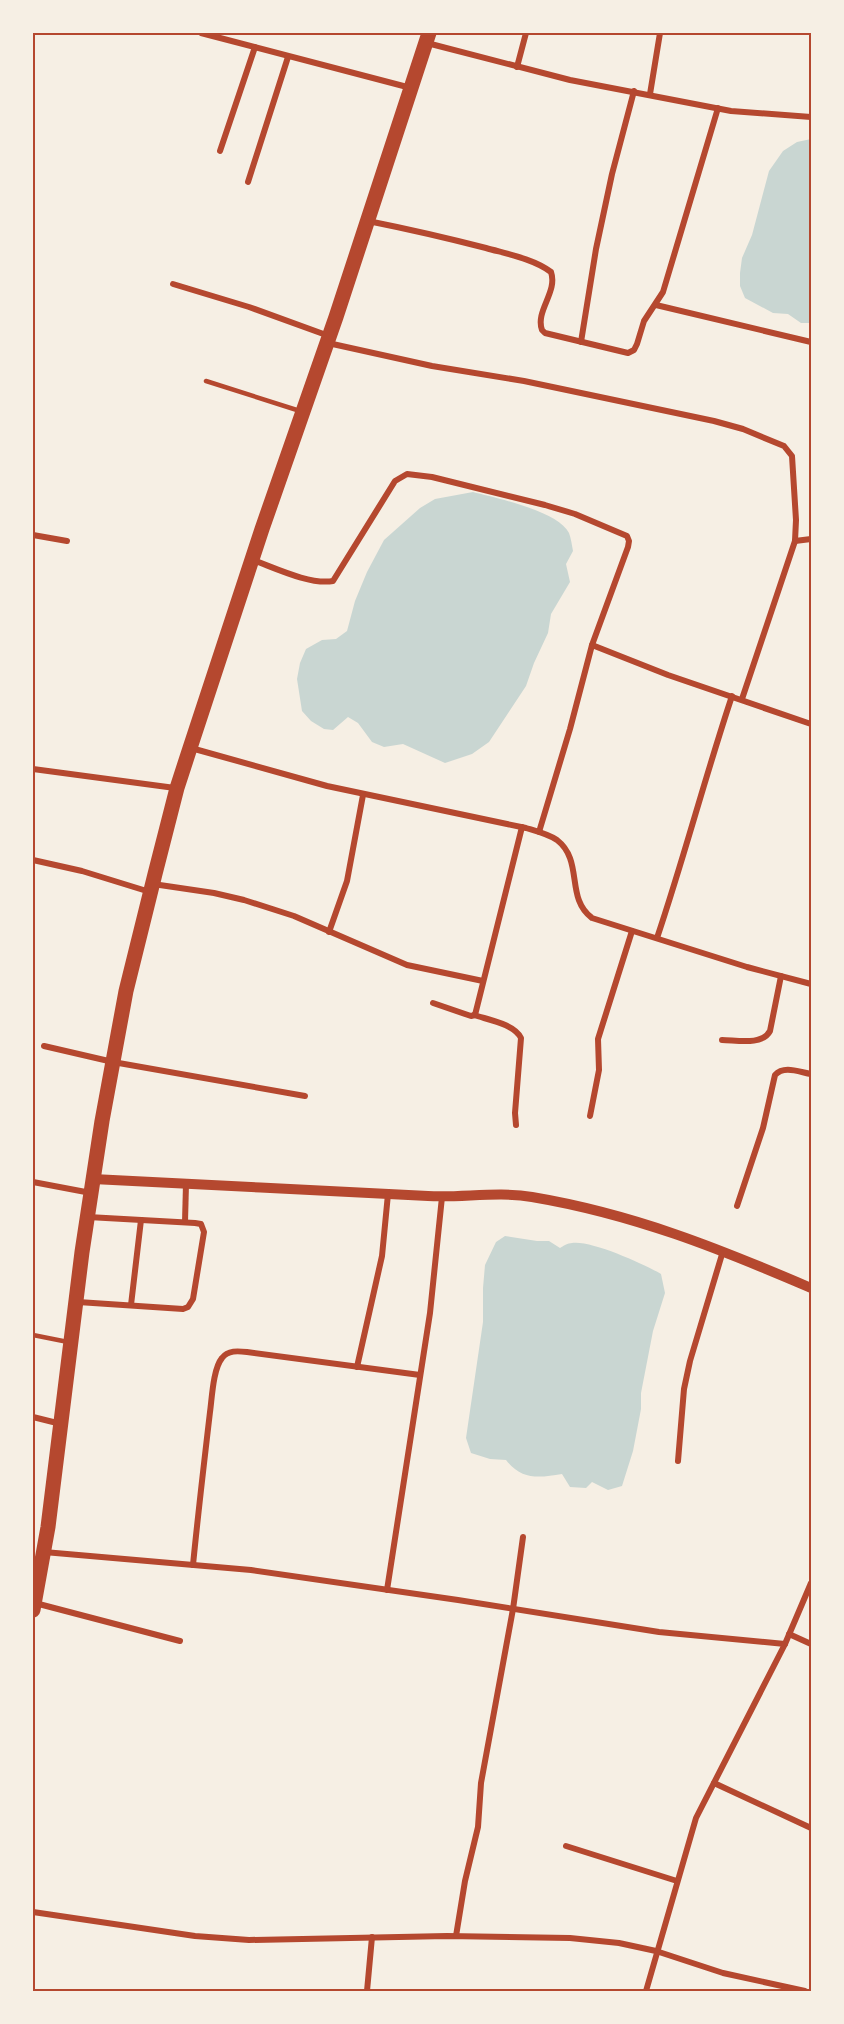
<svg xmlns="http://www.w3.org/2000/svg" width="844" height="2024" viewBox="0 0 844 2024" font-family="'Noto Serif',serif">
  <rect width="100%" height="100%" fill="#f6efe4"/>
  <g fill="#c9d6d2">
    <path d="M811,139v184h-10l-13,-9 -15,-1 -28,-15 -5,-12v-13l2,-15 10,-23 17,-64 14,-20 14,-9z"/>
    <path d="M473,492c23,6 85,19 96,41 2,5 3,13 4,18l-7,13 4,18 -19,32 -3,19 -14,30 -8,23 -37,56 -17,12 -27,9 -42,-19 -19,3 -12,-5 -14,-19 -10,-6 -15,13 -9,-1 -13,-8 -9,-10 -5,-32 3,-16 6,-14 16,-9 14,-1 11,-8 8,-30 12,-29 17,-32 36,-32 15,-9z"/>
    <path d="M505,1236l32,5h12l11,7c3,-2 8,-5 12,-5 19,-3 72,21 89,31l4,19 -12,38 -12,62v16l-8,42 -11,35 -14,4 -16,-8 -6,6 -16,-1 -8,-13c-24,4 -40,6 -56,-14l-16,-1 -19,-6 -5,-15 17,-116v-34l2,-23 11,-23z"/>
  </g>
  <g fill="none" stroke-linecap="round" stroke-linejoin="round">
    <g stroke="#b5482f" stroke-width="4.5">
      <path d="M206,381l94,30"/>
      <path d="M33,1335l35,7"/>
    </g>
    <g stroke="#b5482f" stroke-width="6">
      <path d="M201,33l210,55"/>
      <path d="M427,43l143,37 161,31 80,6"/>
      <path d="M517,67l9,-34"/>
      <path d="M650,94l10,-61"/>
      <path d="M220,151l35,-104"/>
      <path d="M248,182l40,-125"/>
      <path d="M368,221c40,8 79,17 118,27 21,6 48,11 65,24 7,20 -16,39 -9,58l3,3 83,20 6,-3 3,-6 7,-23 19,-29 55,-184"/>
      <path d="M173,284l76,23 80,29"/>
      <path d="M656,305l155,37"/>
      <path d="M581,342l15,-93 16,-75 22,-83"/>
      <path d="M328,343l104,23 92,15 190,40 29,8 41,17 8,10 4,64 -1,21 -53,158"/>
      <path d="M33,535l34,6"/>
      <path d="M795,541l16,-2"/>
      <path d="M253,560c22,8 57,25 80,21l62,-100 12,-7 25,3 113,28 30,9 52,22 2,5 -1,6 -36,98 -22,84 -31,103"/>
      <path d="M592,645l76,30 143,49"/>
      <path d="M191,748l136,38 199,42c10,3 22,6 31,12 27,21 8,58 35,78l155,49 64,17"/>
      <path d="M33,769l142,19"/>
      <path d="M33,860l49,11 68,21"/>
      <path d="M153,884l61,9 30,7 50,16 113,49 76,16"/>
      <path d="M329,932l18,-51 16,-86"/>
      <path d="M657,938c27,-80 48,-161 75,-242"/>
      <path d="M433,1003l38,13 4,-1 47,-188"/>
      <path d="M474,1015c15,5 40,9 47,23l-6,75 1,12"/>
      <path d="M722,1040c14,0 40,6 48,-9l11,-55"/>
      <path d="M44,1046l69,16 192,34"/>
      <path d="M590,1116l9,-46 -1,-31 34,-108"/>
      <path d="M33,1182l58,11"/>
      <path d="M737,1206l26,-78 12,-53c9,-10 24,-3 36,-1"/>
      <path d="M185,1222l1,-38"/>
      <path d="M78,1302l105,7 5,-2 5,-8 11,-67 -3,-8 -6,-1 -107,-6"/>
      <path d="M131,1305l10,-85"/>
      <path d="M357,1367l25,-111 6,-62"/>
      <path d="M33,1417l28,7"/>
      <path d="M678,1461l6,-72 6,-28 33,-110"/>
      <path d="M44,1552l207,18 207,30 201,32 126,12"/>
      <path d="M193,1565c5,-51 11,-102 17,-153 2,-14 3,-43 12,-54 6,-8 16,-7 25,-6l173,23"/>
      <path d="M387,1590l43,-277 12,-116"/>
      <path d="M35,1603l145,38"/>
      <path d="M789,1634l22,10"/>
      <path d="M714,1783l97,45"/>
      <path d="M566,1846l111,35"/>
      <path d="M33,1912l162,24 54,4 198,-4 123,2 49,5 37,8 67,22 82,18"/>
      <path d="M456,1936l9,-55 13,-54 3,-44 32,-174 10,-72"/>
      <path d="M367,1991l5,-54"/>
      <path d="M646,1991l50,-173 89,-174 26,-61"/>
    </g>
    <path stroke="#b5482f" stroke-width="10" d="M93,1179c112,6 223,11 335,17 34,2 70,-5 104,1 101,17 186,51 279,91"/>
    <path stroke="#b5482f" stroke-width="15" d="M33,1610l15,-83 34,-275 20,-131 24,-130 29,-117 22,-86 13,-40 72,-219 74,-212 93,-284"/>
  </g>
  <rect width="844" height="2024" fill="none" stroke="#f6efe4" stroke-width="69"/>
  <rect x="34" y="34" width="776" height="1956" fill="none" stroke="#b5482f" stroke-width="2"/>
</svg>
